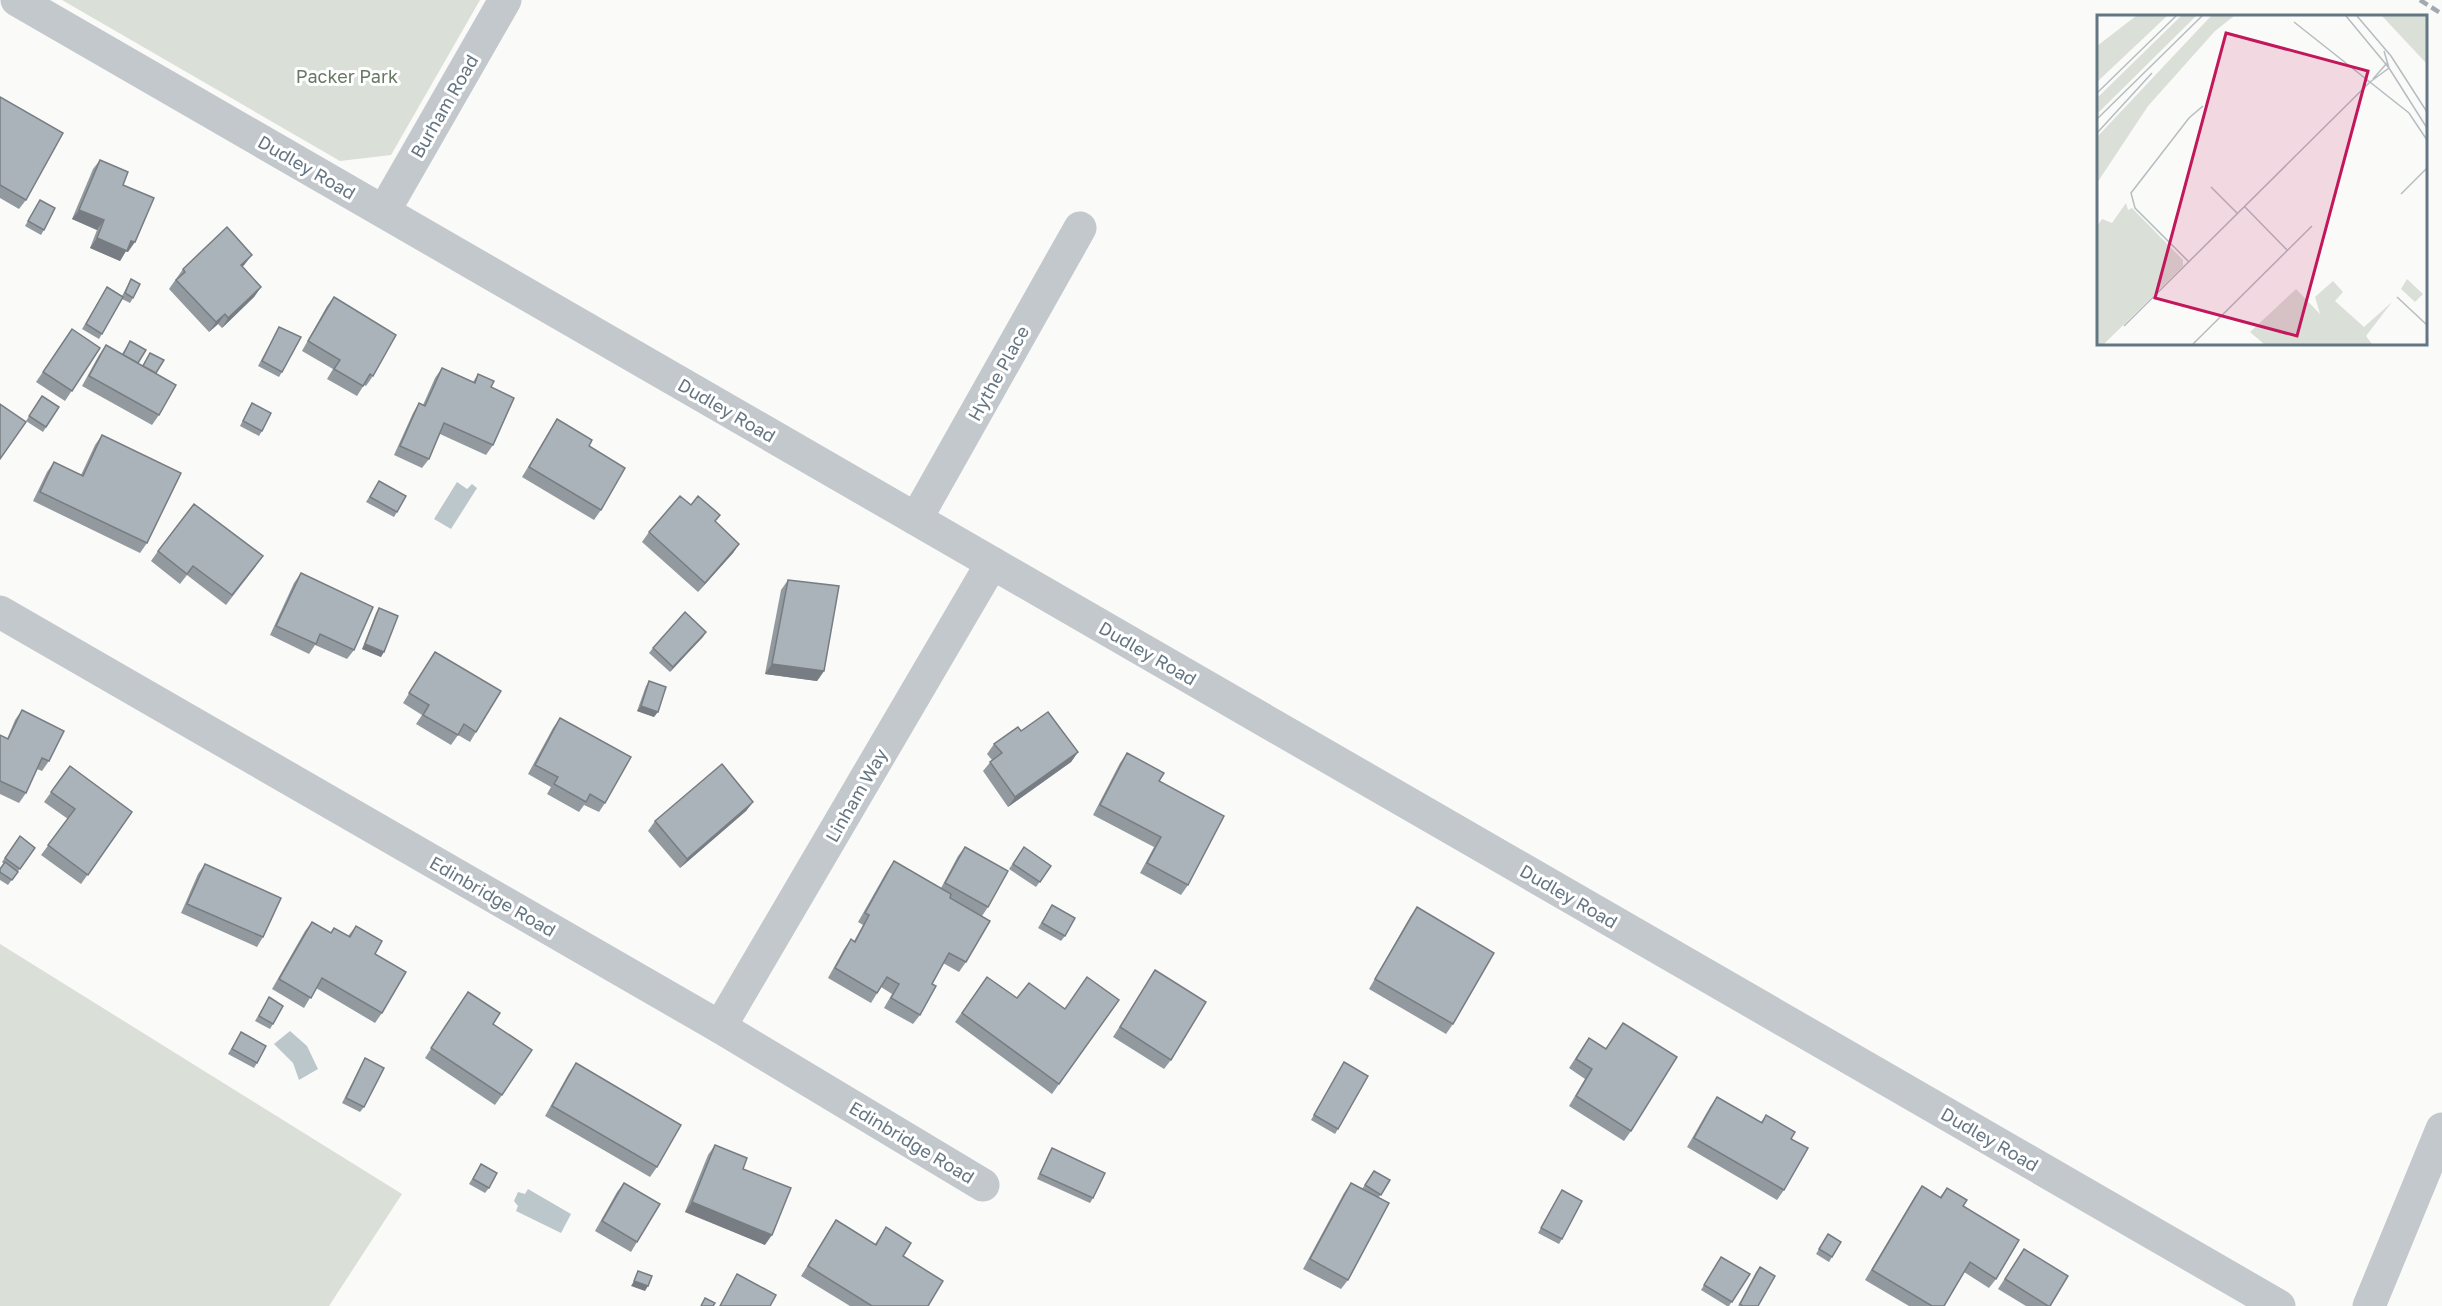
<svg xmlns="http://www.w3.org/2000/svg" width="2442" height="1306" viewBox="0 0 2442 1306" font-family="'Golos Text',sans-serif">
  <rect width="100%" height="100%" fill="#fafaf8"/>
  <g fill="#dadfd7">
    <path d="M62,0h418l-89,155 -51,6z"/>
    <path d="M0,944l402,250 -73,112h-329z"/>
  </g>
  <g fill="#bbc7cb">
    <path d="M457,482l10,7 5,-5 5,4 -26,41 -17,-10z"/>
    <path d="M290,1031l17,15 11,23 -19,11 -6,-17 -19,-19z"/>
    <path d="M528,1189l43,25 -10,19 -45,-22 2,-5 -4,-5 4,-9 7,2z"/>
  </g>
  <g fill="none" stroke-linecap="round" stroke-linejoin="round">
    <g stroke="#c3c8cc" stroke-width="33">
      <path d="M17,0l2262,1306"/>
      <path d="M384,211l121,-211"/>
      <path d="M916,519l164,-291"/>
      <path d="M0,612l720,415 263,158"/>
      <path d="M720,1027l272,-464"/>
      <path d="M2369,1306l73,-177"/>
    </g>
    <path stroke="#a2aab0" stroke-width="4.5" stroke-dasharray="9 4.5" stroke-linecap="butt" d="M2420,0l22,14"/>
  </g>
  <g fill="#929a9f">
    <path d="M0,97l26,103 -7,9 -19,-11z"/>
    <path d="M100,160l23,25 5,67 -2,-1 -6,10 -30,-13 7,-18 -25,-11 21,-50z"/>
    <path d="M40,200l4,30 -3,5 -16,-9z"/>
    <path d="M245,264l-3,3 19,20 -7,10 -32,31 -4,-4 -9,8 -40,-43 14,-20z"/>
    <path d="M131,279l2,19 -3,5 -8,-4 -23,40 -17,-10 25,-42 15,9z"/>
    <path d="M334,297l39,79 -7,10 -2,-1 -7,11 -30,-17 6,-10 -31,-18 25,-45z"/>
    <path d="M279,327l3,45 -3,5 -21,-11z"/>
    <path d="M72,329l28,19 -35,53 -29,-19z"/>
    <path d="M130,341l8,22 4,3 8,-13 6,20 3,42 -7,10 -70,-39 17,-31 7,-10 16,9z"/>
    <path d="M442,368l31,14 5,-8 13,13 2,58 -7,10 -46,-21 -11,25 -7,9 -28,-13 19,-42 6,-10 4,2 12,-27z"/>
    <path d="M42,396l17,11 -16,25 -17,-11z"/>
    <path d="M252,403l10,28 -3,5 -19,-10 9,-18z"/>
    <path d="M557,419l32,27 12,64 -7,10 -72,-43z"/>
    <path d="M102,435l45,108 -7,10 -107,-52 14,-29 7,-10 27,13 14,-30z"/>
    <path d="M379,481l18,31 -3,5 -28,-15z"/>
    <path d="M691,505l24,17 24,22 -6,9 -35,39 -56,-50 7,-10z"/>
    <path d="M158,551l98,15 -30,39 -39,-30 -7,9 -29,-23z"/>
    <path d="M301,573l53,77 -7,9 -32,-14 -6,9 -39,-19 24,-52z"/>
    <path d="M788,580l36,91 -7,10 -52,-7 16,-84z"/>
    <path d="M379,608l2,49 -19,-8 14,-36z"/>
    <path d="M706,632l-36,40 -21,-19 4,-5z"/>
    <path d="M435,652l41,80 -6,10 -12,-7 -7,10 -35,-21 6,-9 -19,-12z"/>
    <path d="M649,681l5,36 -17,-6 9,-25z"/>
    <path d="M22,710l27,51 -7,10 -5,-2 -11,24 -7,10 -19,-9v-59l7,4 8,-19z"/>
    <path d="M560,718l45,85 -6,9 -15,-7 -5,7 -32,-18 4,-7 -23,-13 25,-46z"/>
    <path d="M1021,731l57,21 -7,10 -63,45 -25,-36 9,-11 -5,-6 7,-10z"/>
    <path d="M1127,753l32,28 29,104 -7,10 -41,-22 14,-26 -61,-32 27,-52z"/>
    <path d="M70,766l62,46 -51,72 -40,-29 27,-36 -24,-17z"/>
    <path d="M753,802l-7,9 -66,57 -32,-37 7,-10z"/>
    <path d="M20,836l15,12 -27,37 -8,-5v-11l4,-5 -2,-2z"/>
    <path d="M965,847l23,60 -6,9 -16,46 -7,10 -16,-9 -11,21 -12,31 -7,9 -29,-16 8,-14 -11,-7 -10,16 -43,-25 16,-29 7,-10 3,2 9,-16 -5,-3 29,-51 7,-10 47,27 17,-32z"/>
    <path d="M1024,847l27,19 -15,21 -27,-18z"/>
    <path d="M205,864l58,73 -6,10 -76,-34 17,-39z"/>
    <path d="M1052,905l13,31 -4,5 -23,-13z"/>
    <path d="M1417,907l36,117 -7,10 -77,-45 41,-72z"/>
    <path d="M312,922l19,11 17,3 8,-10 19,28 7,59 -7,10 -59,-35 -12,20 -32,-19 33,-58z"/>
    <path d="M1155,970l16,90 -7,9 -51,-32z"/>
    <path d="M987,977l30,21 48,11 54,-9 -67,94 -97,-72z"/>
    <path d="M269,997l4,27 -3,5 -15,-8z"/>
    <path d="M461,1002l32,22 9,71 -7,10 -70,-47z"/>
    <path d="M1623,1023l8,108 -7,10 -55,-35 16,-27 -16,-11 13,-20 7,-10 17,11z"/>
    <path d="M241,1032l16,31 -3,5 -26,-14z"/>
    <path d="M365,1058l-1,49 -4,5 -18,-9 20,-40z"/>
    <path d="M1344,1062l-6,67 -3,5 -24,-14z"/>
    <path d="M576,1063l81,104 -7,10 -105,-61 24,-43z"/>
    <path d="M1717,1097l44,25 5,-7 25,24 -7,51 -7,10 -90,-53 23,-40z"/>
    <path d="M715,1145l28,24 22,76 -80,-33 23,-57z"/>
    <path d="M1052,1148l41,50 -3,5 -53,-24 12,-26z"/>
    <path d="M481,1164l8,24 -4,5 -16,-9z"/>
    <path d="M1374,1171l16,9 -11,17 -31,83 -7,9 -38,-20 41,-76 7,-10 11,6z"/>
    <path d="M624,1183l13,59 -6,10 -36,-21 22,-39z"/>
    <path d="M1922,1186l18,11 7,-9 16,18 33,73 -7,9 -25,-16 -20,34h-35l-44,-26 50,-84z"/>
    <path d="M1562,1190v49l-3,5 -21,-11z"/>
    <path d="M836,1220l39,24 11,-17 17,29 25,50h-78l-49,-30z"/>
    <path d="M1828,1234l4,23 -3,5 -13,-8z"/>
    <path d="M2024,1249l26,57h-24l-28,-17z"/>
    <path d="M1718,1262l32,12 -21,32h-2l-26,-16z"/>
    <path d="M1760,1267l-2,39h-20l18,-34z"/>
  </g>
  <g fill="#777d82">
    <path d="M79,210l25,10 -7,10 -25,-11z"/>
    <path d="M97,238l34,3 4,1 -7,10 -2,-1 -6,10 -30,-13z"/>
    <path d="M252,255l-7,9 -11,11 7,-10z"/>
    <path d="M261,287l-7,10 -32,31 6,-10z"/>
    <path d="M225,314l-7,10 -9,8 7,-10z"/>
    <path d="M739,544l-6,9 -35,39 7,-9z"/>
    <path d="M706,632l-3,5 -33,35 3,-5z"/>
    <path d="M365,644l19,8 -3,5 -19,-8z"/>
    <path d="M772,664l52,7 -7,10 -52,-7z"/>
    <path d="M641,706l17,6 -4,5 -17,-6z"/>
    <path d="M1078,752l-7,10 -63,45 7,-10z"/>
    <path d="M753,802l-7,9 -66,57 7,-9z"/>
    <path d="M692,1202l80,33 -7,10 -80,-33z"/>
    <path d="M634,1281l14,5 -3,5 -14,-5z"/>
  </g>
  <g fill="#aab3b9" stroke="#777d82" stroke-width="1.5">
    <path d="M0,97l63,36 -37,67 -26,-15z"/>
    <path d="M100,160l28,12 -5,13 31,13 -19,44 -4,-1 -4,10 -30,-13 7,-18 -25,-10z"/>
    <path d="M40,200l15,8 -11,22 -16,-9z"/>
    <path d="M227,227l25,28 -11,10 20,22 -33,31 -3,-4 -9,8 -40,-42 9,-8 -2,-3z"/>
    <path d="M131,279l9,5 -7,14 -8,-5z"/>
    <path d="M107,287l16,10 -21,37 -16,-10z"/>
    <path d="M334,297l62,38 -23,41 -3,-2 -7,12 -29,-17 6,-9 -32,-19z"/>
    <path d="M279,327l22,10 -19,35 -20,-11z"/>
    <path d="M72,329l28,19 -28,43 -29,-19z"/>
    <path d="M130,341l16,9 -8,13 -15,-8z"/>
    <path d="M106,345l70,40 -17,30 -70,-39z"/>
    <path d="M150,353l14,7 -8,13 -13,-7z"/>
    <path d="M442,368l33,15 3,-9 16,7 -3,6 23,11 -21,47 -49,-22 -15,36 -29,-13 19,-43 6,3z"/>
    <path d="M42,396l17,11 -13,20 -17,-11z"/>
    <path d="M252,403l19,10 -9,18 -19,-10z"/>
    <path d="M0,404l26,18 -26,37z"/>
    <path d="M557,419l35,21 -3,6 36,22 -24,42 -72,-43z"/>
    <path d="M102,435l79,38 -34,70 -107,-51 14,-30 29,14z"/>
    <path d="M379,481l27,15 -9,16 -27,-15z"/>
    <path d="M680,496l11,9 7,-9 22,19 -5,6 24,23 -34,39 -56,-51z"/>
    <path d="M194,504l69,52 -31,39 -39,-29 -6,8 -29,-23z"/>
    <path d="M301,573l72,34 -19,43 -34,-16 -4,10 -40,-18z"/>
    <path d="M788,580l51,6 -15,85 -52,-7z"/>
    <path d="M379,608l19,8 -14,36 -19,-8z"/>
    <path d="M685,612l21,20 -33,35 -20,-19z"/>
    <path d="M435,652l66,39 -25,41 -12,-8 -6,11 -35,-20 6,-10 -20,-12z"/>
    <path d="M649,681l17,6 -8,25 -17,-6z"/>
    <path d="M22,710l42,21 -15,30 -7,-3 -16,35 -26,-12v-46l8,4z"/>
    <path d="M1048,712l30,40 -63,45 -25,-35 12,-9 -8,-9 24,-17 3,4z"/>
    <path d="M560,718l71,39 -26,46 -15,-9 -4,8 -32,-18 4,-7 -23,-12z"/>
    <path d="M1127,753l37,20 -5,8 65,35 -36,69 -41,-22 14,-26 -61,-32z"/>
    <path d="M722,764l31,38 -66,57 -32,-38z"/>
    <path d="M70,766l62,46 -44,63 -40,-30 27,-36 -24,-17z"/>
    <path d="M20,836l15,12 -15,21 -15,-11z"/>
    <path d="M965,847l43,24 -20,36 -43,-24z"/>
    <path d="M1024,847l27,19 -11,16 -27,-18z"/>
    <path d="M894,861l57,33 -1,4 40,23 -24,41 -17,-9 -17,31 4,2 -16,29 -29,-17 8,-14 -12,-7 -10,16 -42,-25 16,-29 4,3 14,-27 -4,-2z"/>
    <path d="M5,862l13,10 -6,8 -12,-8v-3z"/>
    <path d="M205,864l76,34 -18,39 -76,-33z"/>
    <path d="M1052,905l23,13 -10,18 -23,-13z"/>
    <path d="M1417,907l77,46 -41,71 -78,-45z"/>
    <path d="M312,922l19,11 3,-5 16,9 6,-11 26,15 -7,13 31,18 -24,41 -60,-35 -11,20 -32,-19z"/>
    <path d="M1155,970l51,32 -35,58 -51,-33z"/>
    <path d="M987,977l30,21 12,-15 36,26 22,-32 32,23 -60,84 -97,-71z"/>
    <path d="M468,992l32,21 -7,11 39,26 -30,45 -71,-47z"/>
    <path d="M269,997l14,9 -10,18 -14,-8z"/>
    <path d="M1623,1023l54,34 -46,74 -55,-35 16,-27 -16,-10 13,-21 17,11z"/>
    <path d="M241,1032l25,14 -9,17 -25,-14z"/>
    <path d="M365,1058l19,10 -20,39 -18,-9z"/>
    <path d="M1344,1062l24,14 -30,53 -24,-14z"/>
    <path d="M576,1063l105,62 -24,42 -105,-61z"/>
    <path d="M1717,1097l45,26 4,-8 29,17 -4,7 17,9 -24,42 -90,-52z"/>
    <path d="M715,1145l32,13 -4,11 48,19 -19,47 -80,-33z"/>
    <path d="M1052,1148l53,25 -12,25 -53,-24z"/>
    <path d="M481,1164l16,9 -8,15 -16,-9z"/>
    <path d="M1374,1171l16,9 -9,15 -16,-10z"/>
    <path d="M624,1183l36,21 -23,38 -35,-21z"/>
    <path d="M1351,1183l38,20 -41,77 -38,-21z"/>
    <path d="M1922,1186l19,12 6,-10 20,12 -4,6 56,34 -23,39 -26,-17 -26,44h-12l-60,-36z"/>
    <path d="M1562,1190l20,11 -20,38 -21,-11z"/>
    <path d="M836,1220l40,25 10,-18 25,16 -8,13 40,25 -15,25h-56l-64,-40z"/>
    <path d="M1828,1234l13,8 -9,15 -13,-8z"/>
    <path d="M2024,1249l44,27 -18,30h-2l-43,-27z"/>
    <path d="M1721,1257l29,17 -18,28 -28,-17z"/>
    <path d="M1760,1267l15,9 -17,30h-15l-3,-2z"/>
    <path d="M638,1271l14,5 -4,10 -14,-5z"/>
    <path d="M737,1274l39,21 -6,11h-50z"/>
    <path d="M705,1298l10,5 -2,3h-12z"/>
  </g>
  <g text-anchor="middle" dominant-baseline="central" stroke-width="6" stroke-linejoin="round" paint-order="stroke">
    <g font-size="18" fill="#687a64" stroke="#fff">
      <text x="347" y="76">Packer Park</text>
    </g>
    <g font-size="18" fill="#657683" stroke="#fff">
      <text transform="translate(444 106) rotate(-60)">Burham Road</text>
      <text transform="translate(307 167) rotate(30)">Dudley Road</text>
      <text transform="translate(998 373) rotate(-61)">Hythe Place</text>
      <text transform="translate(727 410) rotate(30)">Dudley Road</text>
      <text transform="translate(1148 653) rotate(30)">Dudley Road</text>
      <text transform="translate(856 795) rotate(-60)">Linham Way</text>
      <text transform="translate(493 896) rotate(30)">Edinbridge Road</text>
      <text transform="translate(1569 896) rotate(30)">Dudley Road</text>
      <text transform="translate(1990 1139) rotate(30)">Dudley Road</text>
      <text transform="translate(912 1142) rotate(31)">Edinbridge Road</text>
    </g>
  </g>
  <g transform="translate(2097 15)">
    <rect width="330" height="330" fill="#fafaf8"/>
    <path d="M39,1h31l-70,66v-36zM84,1h15l-99,98v-16zM114,1h23l-19,15 -67,75 -51,77v-46zM285,1h45v48zM29,188l2,7 4,-2 51,52v6l-79,78h-7v-118l5,-7 10,4zM310,264l16,15 -8,8 -14,-13zM236,266l10,11 -8,9 29,26 28,-25 -26,34 6,8h-108l-14,-12 46,-43 24,25 -5,-17z" fill="#dadfd7"/>
    <path fill="none" stroke="#b5bdc2" stroke-width="1.5" d="M249,1l43,52 38,60M260,1l34,40 36,56M197,7l115,91 18,27M276,64l14,-16M0,78l79,-77M0,104l105,-103M0,118l55,-60M114,172l27,27M304,179l26,-26M148,192l42,43M92,247l-54,-54 -4,-15 58,-75 14,-12M300,282l30,28M27,311l246,-244 19,-14 -5,-17M96,329l119,-118"/>
    <path fill="#c2185b" fill-opacity="0.15" stroke="#c2185b" stroke-width="3" d="M129,18l142,38 -71,265 -142,-38z"/>
    <rect width="330" height="330" fill="none" stroke="#657683" stroke-width="3"/>
  </g>
</svg>
